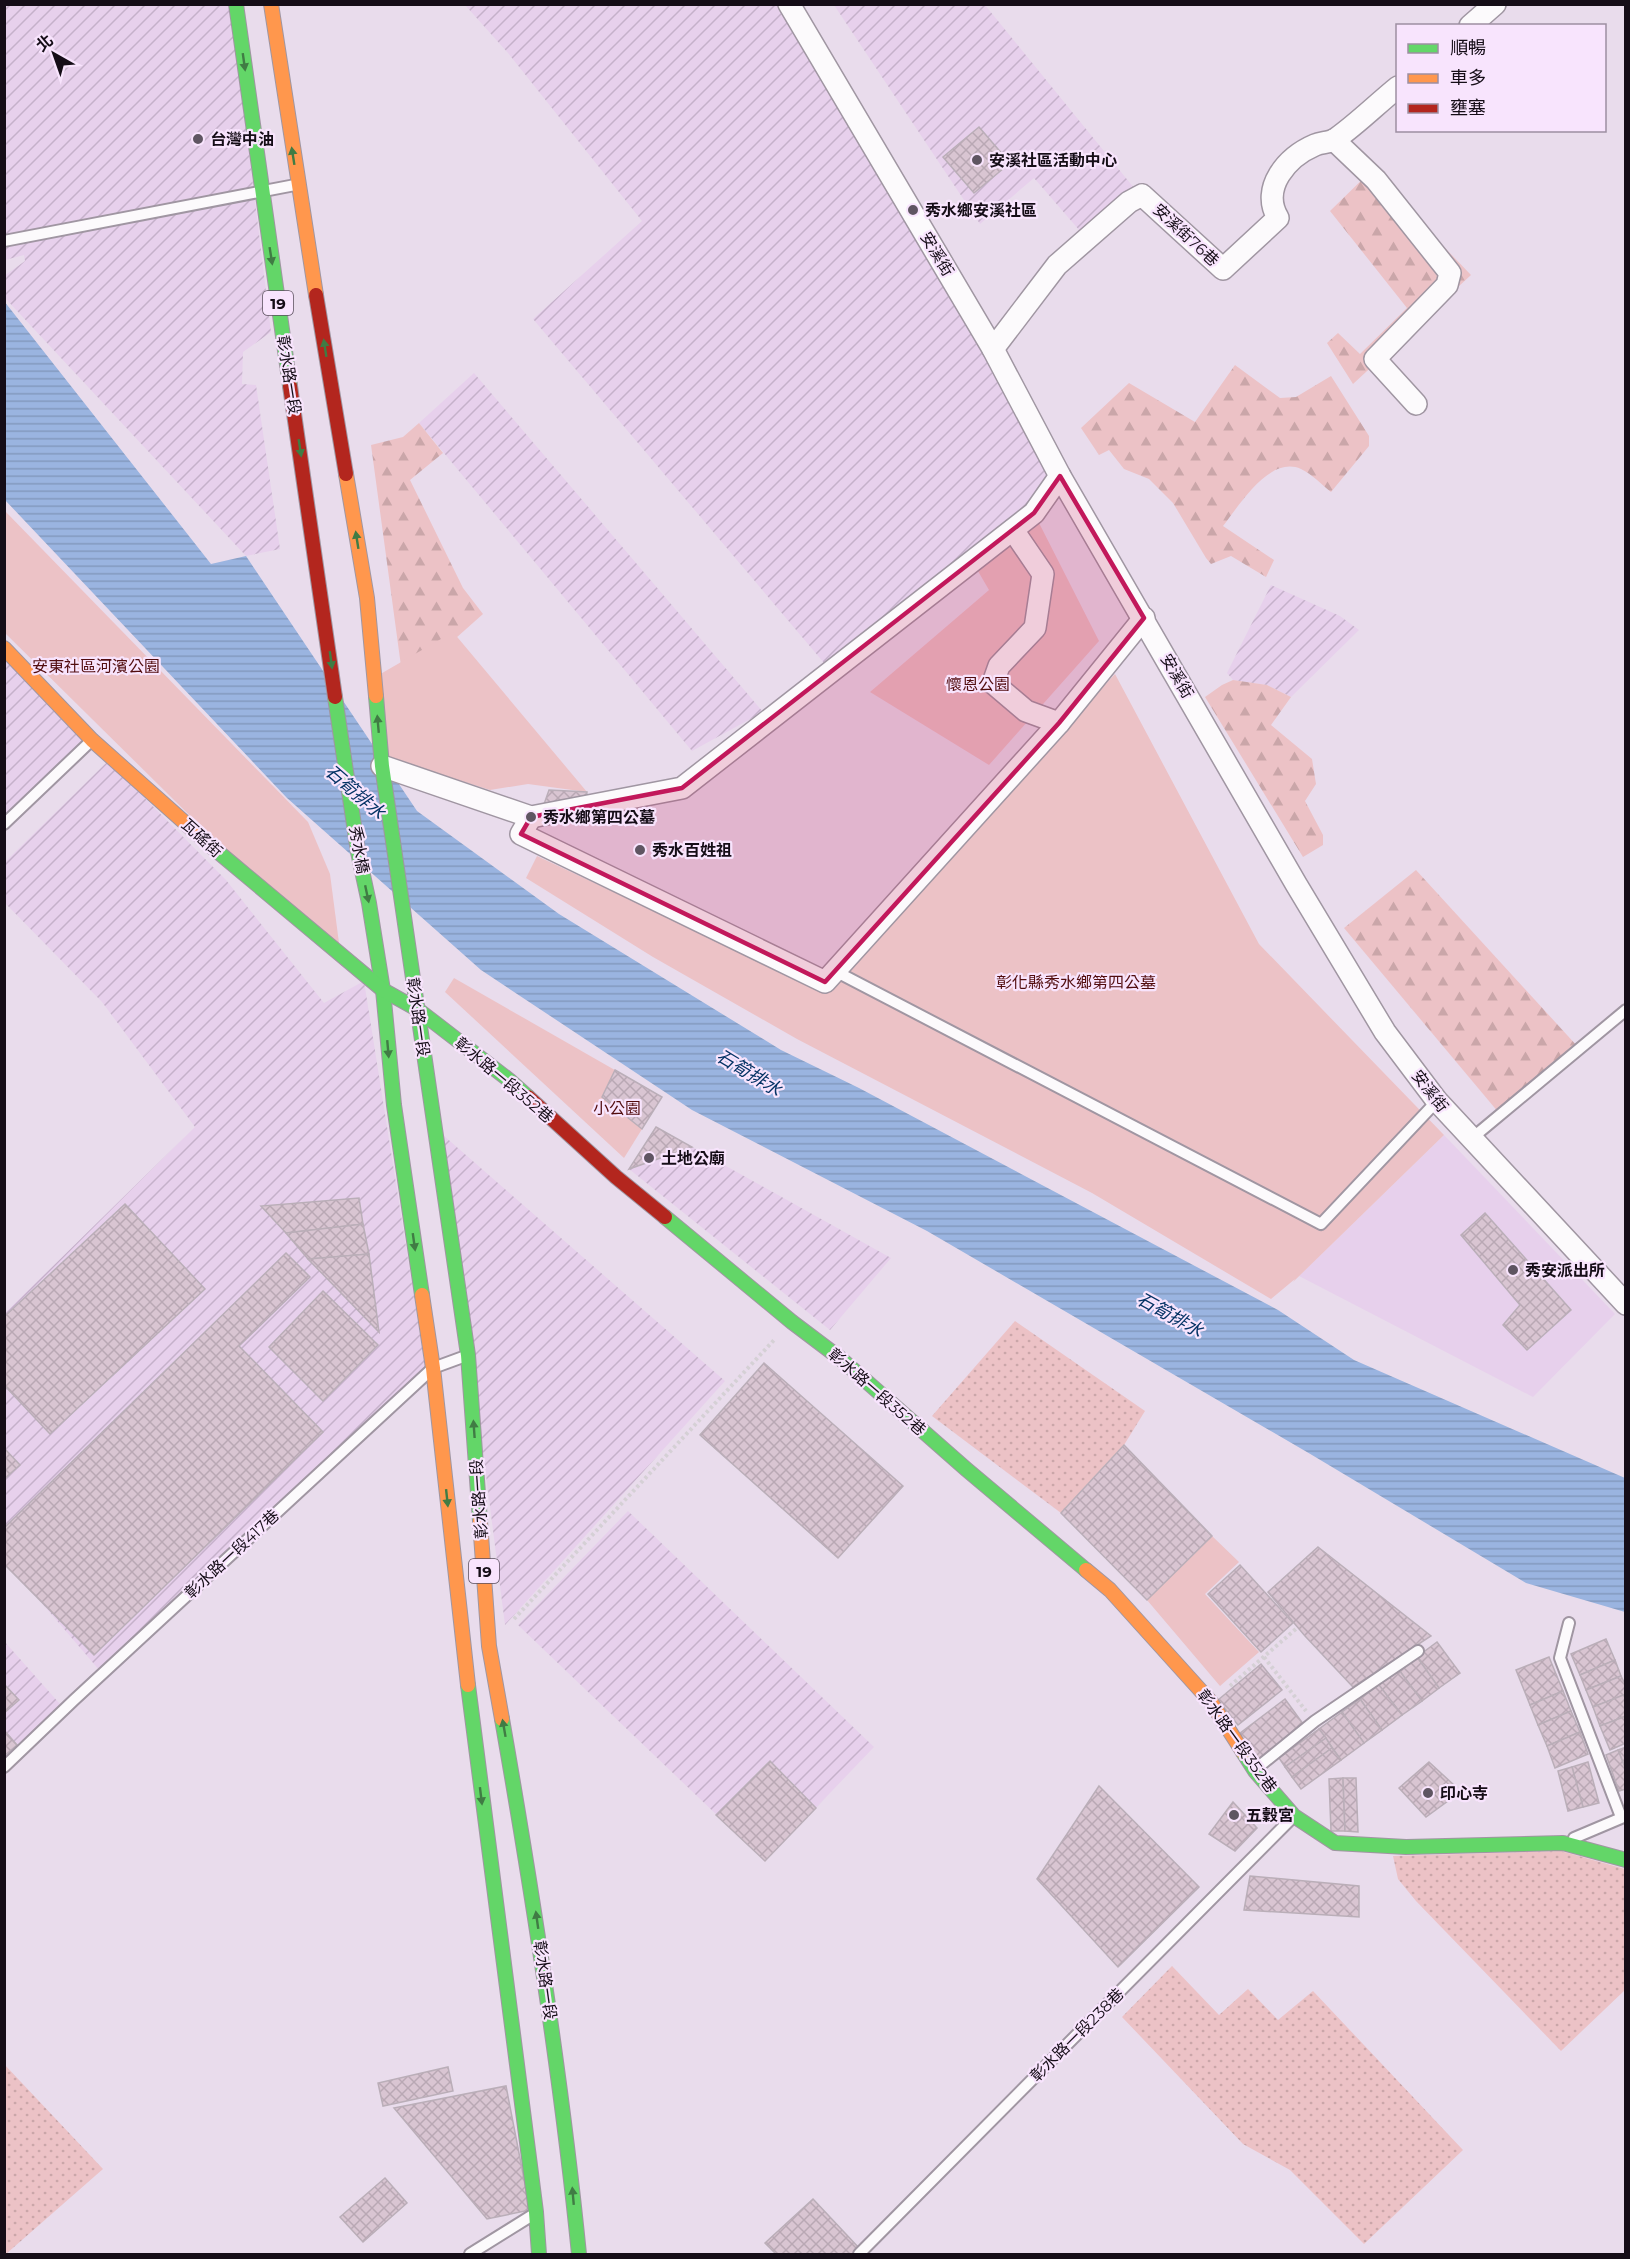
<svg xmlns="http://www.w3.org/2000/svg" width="1630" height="2259" viewBox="0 0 1630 2259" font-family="Montserrat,'Noto Sans TC',sans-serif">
  <defs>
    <pattern id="industrial-furrows" width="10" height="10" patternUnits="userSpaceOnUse" patternTransform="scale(1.5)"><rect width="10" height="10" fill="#e7d0ec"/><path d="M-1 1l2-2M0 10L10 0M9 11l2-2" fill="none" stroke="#c5b1ca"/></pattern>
    <pattern id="grass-dots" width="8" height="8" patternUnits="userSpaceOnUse" patternTransform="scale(1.5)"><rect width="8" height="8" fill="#ecc2c6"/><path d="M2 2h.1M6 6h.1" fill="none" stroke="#caa6a9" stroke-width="1.8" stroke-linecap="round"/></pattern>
    <pattern id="forest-firs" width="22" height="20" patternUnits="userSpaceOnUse" patternTransform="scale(1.5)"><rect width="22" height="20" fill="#ecc2c6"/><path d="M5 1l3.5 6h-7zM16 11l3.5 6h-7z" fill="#caa6a9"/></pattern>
    <pattern id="water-rules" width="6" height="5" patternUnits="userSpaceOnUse" patternTransform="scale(1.5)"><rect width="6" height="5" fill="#9ab4e0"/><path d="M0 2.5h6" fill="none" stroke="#849abf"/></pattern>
    <pattern id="building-cross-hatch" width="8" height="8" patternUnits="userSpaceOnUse" patternTransform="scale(1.5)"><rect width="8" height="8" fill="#d9c5d2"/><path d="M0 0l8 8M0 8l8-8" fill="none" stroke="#b9a8b4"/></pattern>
  </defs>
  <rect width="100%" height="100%" fill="#e9dcec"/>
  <path fill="#e7d0ec" d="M1444,1135l171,179 -82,83 -234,-121z"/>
  <g fill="url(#industrial-furrows)">
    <path d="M5,5h226l40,327 -28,20 -1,32 14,1 24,164 -34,7 -241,-258 -1,-22 21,-15 -1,-6 -19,5z"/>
    <path d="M465,5h321l281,470 -237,195 -297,-351 109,-98 -134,-168z"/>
    <path d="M834,5h151l158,194 -50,47 -59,-68 -54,46z"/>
    <path d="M474,373l289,339 -71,39 -273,-328z"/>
    <path d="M1271,585l69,31 19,14 -68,67 -24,-12 -34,-5 -6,-7z"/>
    <path d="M5,648l88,93 -88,88z"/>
    <path d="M108,761l118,119 98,123 40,-22 62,392 -320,305 -101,-118v-247l190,-186 -93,-125 -97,-99v-41z"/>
    <path d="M443,1135l282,246 -220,244z"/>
    <path d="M692,1147l199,111 -61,72 -201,-161z"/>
    <path d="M628,1511l246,236 -109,114 -247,-236z"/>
    <path d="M4,1641l64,72 -63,60h-1z"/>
  </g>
  <g fill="url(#grass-dots)">
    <path d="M1015,1321l130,90 -21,34 -63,68 -129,-97z"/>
    <path d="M1561,1851l64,18v121l-64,61 -145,-150 -18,-22 -5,-23z"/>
    <path d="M1172,1966l47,49 29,-26 30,31 35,-29 150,159 -99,94 -74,-74 -47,-26 -121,-127z"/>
    <path d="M4,2064l99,105 -97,85h-2z"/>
  </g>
  <g fill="url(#forest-firs)">
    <path d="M1371,171l100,104 -118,109 -26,-41 11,-10 22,21 47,-46 -77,-97z"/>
    <path d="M1235,365l45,33 16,-1 35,-21 38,60v10l-38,46c-9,-7 -19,-18 -30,-23 -32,-14 -62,37 -78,57l51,34 -8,17 -35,-21 -20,8 -5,-6 -33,-55 -24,-24 -25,-10 -15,-19 -10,5 -18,-27 48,-45 66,39z"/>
    <path d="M419,423l24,30 -33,27 53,108 20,26 -27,24 -55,28 -30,-221 32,-8z"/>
    <path d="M1233,680l34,5 24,12 -20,28 41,34 4,25 -11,17 18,34v10l-20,12 -98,-160 17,-12z"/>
    <path d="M1416,870l162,177 -79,66 -155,-185z"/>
  </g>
  <g fill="#ecc2c6">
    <path d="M4,510l304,312 22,52 12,92 -337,-333z"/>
    <path d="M1037,519l62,122 -110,124 -119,-73 119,-102 -14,-24z"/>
    <path d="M453,632l134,160 -59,-8 -38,6 -101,-32 -12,-82z"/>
    <path d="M1115,674l144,270 185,191 -151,147 2,-3 -24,20 -179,-106 -295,-154 -144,-82 -127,-79 11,-22 290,136 170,-190z"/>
    <path d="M454,978l208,119 -38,61 -179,-166z"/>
    <path d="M1212,1536l27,26 -34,32 54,58 -39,34 -73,-86z"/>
  </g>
  <path fill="url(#water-rules)" d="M4,301l207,263 35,-8 171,255 142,103 222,136 78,38 419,222 76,50 271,118v134l-99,-29 -214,-128 -385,-224 -235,-121 -211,-140 -194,-172 -282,-298z"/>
  <g fill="url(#building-cross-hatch)" stroke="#baaeb8" stroke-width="1.5">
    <path d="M979,127l31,36 -36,30 -31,-36z"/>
    <path d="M549,790l38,2 -1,10 -43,5z"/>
    <path d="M615,1070l47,27 -20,32 -40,-32z"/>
    <path d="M656,1127l36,20 -63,22z"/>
    <path d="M359,1198l4,26 -77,9 -25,-27z"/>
    <path d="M125,1204l80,85 -155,145 -46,-49v-68z"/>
    <path d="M1485,1213l86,97 -44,40 -24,-25 17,-20 -59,-70z"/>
    <path d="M363,1224l6,30 -61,5 -22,-26z"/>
    <path d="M286,1253l24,24 -71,69 84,86 -229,223 -90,-91v-36z"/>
    <path d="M369,1254l10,78 -71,-73z"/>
    <path d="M323,1291l55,54 -55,56 -54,-54z"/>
    <path d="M764,1363l139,123 -65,72 -138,-123z"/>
    <path d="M1124,1445l88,91 -65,64 -86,-87z"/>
    <path d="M4,1448l16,17 -16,14z"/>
    <path d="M1318,1547l113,89 -78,51 -48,-51 -37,-44z"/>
    <path d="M1240,1565l53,58 -32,29 -53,-58z"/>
    <path d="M1606,1639l9,21 -35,15 -9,-21z"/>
    <path d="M1437,1642l23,31 -21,15 -22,-31z"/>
    <path d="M1417,1657l22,31 -17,13 -23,-31z"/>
    <path d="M1549,1657l14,34 -33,14 -14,-35z"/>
    <path d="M1615,1660l6,16 -35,14 -6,-15z"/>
    <path d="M1261,1664l21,26 -44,35 -20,-25z"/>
    <path d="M1399,1670l23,31 -20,14 -23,-30z"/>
    <path d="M1621,1676l5,10v8l-33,13 -7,-17z"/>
    <path d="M4,1684l15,16 -15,13z"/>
    <path d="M1379,1685l23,30 -20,15 -22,-31z"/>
    <path d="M1563,1691l8,20 -33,14 -8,-20z"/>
    <path d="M1626,1694v22l-26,10 -7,-19z"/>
    <path d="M1285,1699l19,26 -46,35 -19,-26z"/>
    <path d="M1360,1699l22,31 -18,13 -22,-31z"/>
    <path d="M1571,1711l9,21 -33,14 -9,-21z"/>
    <path d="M1342,1712l22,31 -23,17 -22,-31z"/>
    <path d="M1626,1716v27l-16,7 -10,-24z"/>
    <path d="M1319,1729l7,9 -41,29 -6,-9z"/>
    <path d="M4,1730l13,15 -13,11z"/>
    <path d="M1580,1732l8,22 -33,14 -8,-22z"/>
    <path d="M1326,1738l6,10 -40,29 -7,-10z"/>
    <path d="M1626,1747v23l-8,-20z"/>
    <path d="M1332,1748l9,12 -40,29 -9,-12z"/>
    <path d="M1618,1750l8,20v19l-7,2 -13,-36z"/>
    <path d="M770,1761l46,47 -51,53 -49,-46z"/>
    <path d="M1429,1762l26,24 -3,12 -26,19 -27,-29z"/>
    <path d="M1588,1762l11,41 -16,4 -11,-40z"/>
    <path d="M1572,1767l11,40 -15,4 -10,-40z"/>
    <path d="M1343,1778l2,53h-14l-2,-52z"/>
    <path d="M1343,1778h13l2,54 -13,-1z"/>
    <path d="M1099,1786l100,101 -81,80 -81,-88z"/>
    <path d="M1233,1802l24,26 -22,23 -26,-17z"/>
    <path d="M1250,1876l109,10v31l-115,-7z"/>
    <path d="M448,2067l5,24 -70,15 -5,-23z"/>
    <path d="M506,2086l24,124 -43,9 -93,-111z"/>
    <path d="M385,2178l22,25 -44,39 -23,-25z"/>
    <path d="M813,2199l46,49 -7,6h-76l-11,-11z"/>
  </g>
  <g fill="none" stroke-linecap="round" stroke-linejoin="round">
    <g stroke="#a096a2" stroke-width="14">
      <g id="lane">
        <path d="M4,241l291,-56"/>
        <path d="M4,824l88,-84"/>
        <path d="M835,971l486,253 116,-123"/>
        <path d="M1471,1139l155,-129"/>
        <path d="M1569,1623l-9,35 61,159"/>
        <path d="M4,1767l70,-67 359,-332 30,-11"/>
        <path d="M1257,1768l58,-47 103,-70"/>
        <path d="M1574,1838l52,-22"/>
        <path d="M470,2254l61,-38"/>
        <path d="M859,2254l433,-436"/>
      </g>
    </g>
    <g stroke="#a096a2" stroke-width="24">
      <g id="street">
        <path d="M789,4l204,345 67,127 236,408 89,148 52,69 189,203"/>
        <path d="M1470,26l25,-22"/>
        <path d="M1334,140l42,40 74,93 -3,12 -72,74 41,45"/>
        <path d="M993,349l64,-84 72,-63 13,-7 81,74 55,-51c-18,-30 9,-61 37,-73 7,-3 16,-2 22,-7 21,-15 40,-34 61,-51"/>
        <path d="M1013,530l30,44 -8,54 -36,38 -6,17 33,28 33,12"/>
        <path d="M382,766l149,51 151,-29 352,-275 26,-37"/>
        <path d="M531,817l-10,17 304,148 234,-259 85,-105"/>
      </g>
    </g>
    <g stroke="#a096a2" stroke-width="16">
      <g id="fast">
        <path d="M236,4l54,382"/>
        <path d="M376,696l6,70 86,589 12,166"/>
        <path d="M335,697l23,155 11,51 14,87 11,115 28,190"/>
        <path d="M211,846l172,144 34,19 92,71 19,17"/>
        <path d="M665,1217l127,105 49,37 125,110 120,101"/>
        <path d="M468,1685l68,527 3,42"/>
        <path d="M502,1719c31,177 59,355 77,535"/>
        <path d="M1243,1752l12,19 39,45 41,27 71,4 157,-4 63,17"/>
      </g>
    </g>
    <g stroke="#a096a2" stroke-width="16">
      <g id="slow">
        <path d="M271,4l45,291"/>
        <path d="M346,474l21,124 9,98"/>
        <path d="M4,648l88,92 119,106"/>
        <path d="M422,1295l11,73 35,317"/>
        <path d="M480,1521l9,125 13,73"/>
        <path d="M1086,1570l24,20 101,112 32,50"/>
      </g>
    </g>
    <g stroke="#a096a2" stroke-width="16">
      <g id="jam">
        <path d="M316,295l30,179"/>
        <path d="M290,386l45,311"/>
        <path d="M528,1097l88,80 49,40"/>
      </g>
    </g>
    <g stroke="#d5d0d5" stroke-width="4" stroke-dasharray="3 3" stroke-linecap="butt">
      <path d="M514,1619l261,-280"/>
      <path d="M1264,1657l42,54"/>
      <path d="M1230,1686l67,-58"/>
    </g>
    <use href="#lane" stroke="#fcfafc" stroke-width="10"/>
    <use href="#street" stroke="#fcfafc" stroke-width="21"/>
    <use href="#fast" stroke="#63d668" stroke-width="14"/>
    <use href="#slow" stroke="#ff974d" stroke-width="14"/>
    <use href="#jam" stroke="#b3261e" stroke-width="14"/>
  </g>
  <defs><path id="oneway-solid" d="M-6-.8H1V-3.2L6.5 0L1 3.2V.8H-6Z" transform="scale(1.5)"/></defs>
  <g fill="#407c44">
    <use href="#oneway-solid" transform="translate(244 62) rotate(82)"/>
    <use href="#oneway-solid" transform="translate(293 156) rotate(-99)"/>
    <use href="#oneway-solid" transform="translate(271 256) rotate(81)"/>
    <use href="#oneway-solid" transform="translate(325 348) rotate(-99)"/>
    <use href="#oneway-solid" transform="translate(300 448) rotate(81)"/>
    <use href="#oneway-solid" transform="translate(357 540) rotate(-99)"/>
    <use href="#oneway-solid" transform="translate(331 660) rotate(82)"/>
    <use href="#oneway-solid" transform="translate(378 724) rotate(-95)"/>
    <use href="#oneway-solid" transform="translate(367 894) rotate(78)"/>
    <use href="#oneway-solid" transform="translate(388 1049) rotate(85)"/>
    <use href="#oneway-solid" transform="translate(414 1242) rotate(82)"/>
    <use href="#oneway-solid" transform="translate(474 1429) rotate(-94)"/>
    <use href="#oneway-solid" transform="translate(447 1498) rotate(84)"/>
    <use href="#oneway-solid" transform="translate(504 1728) rotate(-100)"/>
    <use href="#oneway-solid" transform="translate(481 1796) rotate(83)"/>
    <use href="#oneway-solid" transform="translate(537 1920) rotate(-98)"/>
    <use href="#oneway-solid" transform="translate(573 2196) rotate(-95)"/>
  </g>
  <path fill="#c2185b" fill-opacity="0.2" stroke="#c2185b" stroke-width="4.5" stroke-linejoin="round" d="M1060,476l84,142 -85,105 -234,259 -304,-148 10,-17 151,-29 352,-275z"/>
  <g fill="#5f5562" stroke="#f8e4fd" stroke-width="2">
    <circle cx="198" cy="139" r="6"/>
    <circle cx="977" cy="160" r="6"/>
    <circle cx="913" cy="210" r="6"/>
    <circle cx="531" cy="817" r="6"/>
    <circle cx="640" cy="850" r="6"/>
    <circle cx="649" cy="1158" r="6"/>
    <circle cx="1513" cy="1270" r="6"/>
    <circle cx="1428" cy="1793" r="6"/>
    <circle cx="1234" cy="1815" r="6"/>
  </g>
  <g text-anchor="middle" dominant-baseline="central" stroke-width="4.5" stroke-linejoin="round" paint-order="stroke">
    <g fill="#f8e4fd" stroke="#594e5c" stroke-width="1.5">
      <rect x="263" y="291" width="30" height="24" rx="4.5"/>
      <rect x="469" y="1559" width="30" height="24" rx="4.5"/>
    </g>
    <g font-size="15" font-weight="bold" fill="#150d17">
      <text x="278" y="303">19</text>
      <text x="484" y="1571">19</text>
    </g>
    <g font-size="16" font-weight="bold" fill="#150d17" stroke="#f8e4fd" text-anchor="start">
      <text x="210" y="139">台灣中油</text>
      <text x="989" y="160">安溪社區活動中心</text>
      <text x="925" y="210">秀水鄉安溪社區</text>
      <text x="543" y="817">秀水鄉第四公墓</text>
      <text x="652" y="850">秀水百姓祖</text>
      <text x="661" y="1158">土地公廟</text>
      <text x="1525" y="1270">秀安派出所</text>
      <text x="1440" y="1793">印心寺</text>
      <text x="1246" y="1815">五穀宮</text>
    </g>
    <g font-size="16" fill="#150d17" stroke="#f8e4fd">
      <text transform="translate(1186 235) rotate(43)">安溪街76巷</text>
      <text transform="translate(937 254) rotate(59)">安溪街</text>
      <text transform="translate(289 375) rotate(81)">彰水路一段</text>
      <text transform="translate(1177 676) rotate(60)">安溪街</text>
      <text transform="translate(202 838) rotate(42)">瓦磘街</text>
      <text transform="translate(359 850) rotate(80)">秀水橋</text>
      <text transform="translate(418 1017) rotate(82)">彰水路一段</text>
      <text transform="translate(504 1080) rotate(40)">彰水路一段352巷</text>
      <text transform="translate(1430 1091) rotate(52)">安溪街</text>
      <text transform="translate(877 1392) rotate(41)">彰水路一段352巷</text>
      <text transform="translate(479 1499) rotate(-94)">彰水路一段</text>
      <text transform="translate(232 1554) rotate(-43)">彰水路一段417巷</text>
      <text transform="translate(1237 1741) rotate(54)">彰水路一段352巷</text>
      <text transform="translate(545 1980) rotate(82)">彰水路一段</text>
      <text transform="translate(1077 2035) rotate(-45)">彰水路一段238巷</text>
    </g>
    <g font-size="16" fill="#510c0e" stroke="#f8e4fd">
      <text x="96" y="666">安東社區河濱公園</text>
      <text x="978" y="684">懷恩公園</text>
      <text x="1076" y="982">彰化縣秀水鄉第四公墓</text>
      <text x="617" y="1108">小公園</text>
    </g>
    <g font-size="18" font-style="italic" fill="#053365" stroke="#f8e4fd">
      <text transform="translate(355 792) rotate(41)">石筍排水</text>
      <text transform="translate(749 1073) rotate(31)">石筍排水</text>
      <text transform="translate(1170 1315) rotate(29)">石筍排水</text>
    </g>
  </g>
  <rect width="1630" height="2259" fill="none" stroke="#150d17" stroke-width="12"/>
  <rect x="1396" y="24" width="210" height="108" fill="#f8e4fd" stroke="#9d8ea1" stroke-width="1.5"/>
  <rect x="1408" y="44" width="30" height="9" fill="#63d668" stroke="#9d8ea1" stroke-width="1.5"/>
  <text x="1450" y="54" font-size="18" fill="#150d17">順暢</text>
  <rect x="1408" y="74" width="30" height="9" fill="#ff974d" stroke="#9d8ea1" stroke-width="1.5"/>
  <text x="1450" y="84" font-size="18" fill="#150d17">車多</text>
  <rect x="1408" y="104" width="30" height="9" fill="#b3261e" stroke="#9d8ea1" stroke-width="1.5"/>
  <text x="1450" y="114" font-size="18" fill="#150d17">壅塞</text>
  <g transform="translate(54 54) rotate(320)" stroke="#f8e4fd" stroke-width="4.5" paint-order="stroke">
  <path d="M0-4.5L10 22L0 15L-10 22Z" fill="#150d17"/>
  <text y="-9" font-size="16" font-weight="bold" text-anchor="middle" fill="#150d17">北</text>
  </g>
</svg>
